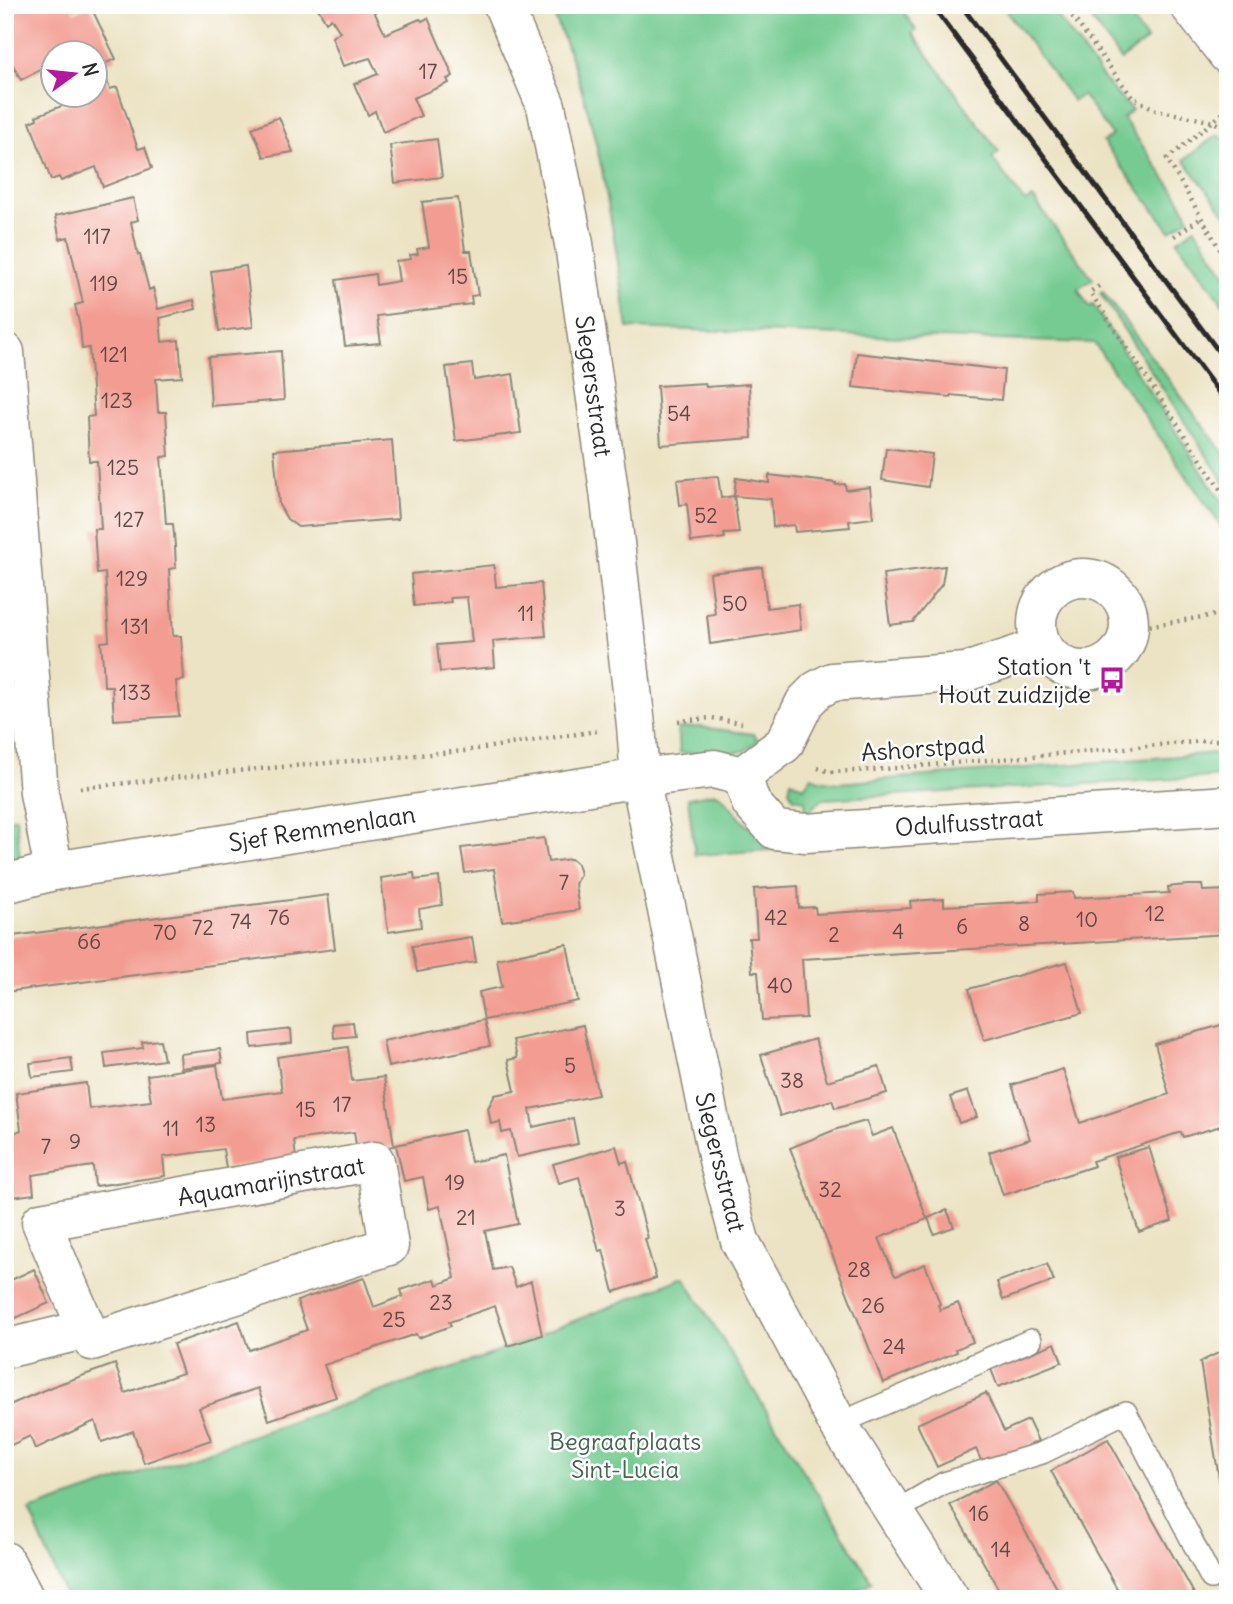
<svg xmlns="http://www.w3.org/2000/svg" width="1233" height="1604" viewBox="0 0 1233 1604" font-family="Delius,sans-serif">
  <rect width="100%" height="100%" fill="#fff"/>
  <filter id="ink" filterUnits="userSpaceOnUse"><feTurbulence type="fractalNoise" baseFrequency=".0143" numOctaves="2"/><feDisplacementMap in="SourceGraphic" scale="14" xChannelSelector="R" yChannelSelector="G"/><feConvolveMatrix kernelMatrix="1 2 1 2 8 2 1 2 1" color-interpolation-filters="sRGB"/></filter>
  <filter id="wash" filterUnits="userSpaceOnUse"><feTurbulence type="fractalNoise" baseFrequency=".00686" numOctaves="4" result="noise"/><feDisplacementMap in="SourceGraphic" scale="28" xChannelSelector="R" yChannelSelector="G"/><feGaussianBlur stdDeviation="1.57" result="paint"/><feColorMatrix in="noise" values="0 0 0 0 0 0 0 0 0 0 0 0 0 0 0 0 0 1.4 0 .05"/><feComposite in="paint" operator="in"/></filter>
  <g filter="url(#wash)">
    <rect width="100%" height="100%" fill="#ece3c4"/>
    <g fill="#74cb91" stroke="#507b5e" stroke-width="2">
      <path d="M549,5h350l17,25 -4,3 87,119 -7,6 33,44 8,-4 60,81 -15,10 11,18 4,-2 135,206v25l-134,-193 -466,-15c-17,-110 -30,-221 -79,-323z"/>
      <path d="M1002,5h47l61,82 22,23 -9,8 56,80 10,20 -19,13 -67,-89 9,-7 -30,-40 -9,6z"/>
      <path d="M1081,5h40l26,35 -26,20z"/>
      <path d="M1217,135l11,7v76l-44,-58z"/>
      <path d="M1195,228l33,50v33l-51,-70z"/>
      <path d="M1103,292l125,167v29l-128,-195z"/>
      <path d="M700,727l53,7 6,6 -15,11 -10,1 -54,1 -2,-25z"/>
      <path d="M1228,752v24l-405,23 -12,10v4l-5,1 -1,-14 -11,-2 -5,-8 2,-9 13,6 8,-11 7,4 18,3z"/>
      <path d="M715,793l6,2 25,30 41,24 -92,6 -7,-57z"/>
      <path d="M16,817l4,41 -15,6v-44z"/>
      <path d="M684,1277l188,305 -30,17h-775l-38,-88 455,-154z"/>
    </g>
    <g id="blocks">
      <g fill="#f39d92">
        <path d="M14,5h57l3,8 16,-8 26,54 -15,6 9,24 7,-2 21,62 7,-2 7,21 -49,19 -7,-20 -35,14 -2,-4 -8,3 -21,-58 7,-3 -1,-3 36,-14 -3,-8h25v-42h-42v12l-31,16 -16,-30v-40z"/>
        <path d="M316,5h55l14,29 35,-15 2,2 6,-3 25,58 -6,3 2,4 -36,15 8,18 -38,16 -8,-21 -7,4 -14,-31 24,-10 -8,-16 -27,8 -11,-29 8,-5 -9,-14 -5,4z"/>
        <path d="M279,117l14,35 -29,5 -12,-29z"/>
        <path d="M437,139l5,38 -47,6 -5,-38z"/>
        <path d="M133,198l5,22 -7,2 7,33h2l9,35 4,-2 5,21 36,-9 2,9 -36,9 2,24 17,-2 3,37 -26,2 2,33h8l3,44 -8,1 5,67h7l2,22 1,22 -7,1 4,67h8l3,44 -8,1 3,35 -65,4 -2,-34h-8l-1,-22 -2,-22 8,-1 -4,-68 -8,1 -3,-45h7l-4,-68h-8l-2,-44 7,-1 -5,-68 -7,1 -2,-22 -5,-22 8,-2 -15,-66 -8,2 -5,-23z"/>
        <path d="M458,198l7,53h6l7,44 -7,1 1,8 -95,12 4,27 -36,3 -9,-66 39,-6 1,11 23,-4 -3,-20 15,-2 -1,-4 8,-1 -1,-5 12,-2 -7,-45z"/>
        <path d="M246,266l7,61 -34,4 -8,-60z"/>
        <path d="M281,351l3,49 -73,6 -3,-49z"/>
        <path d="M857,353l147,17 -3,30 -50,-5v2l-98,-10z"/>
        <path d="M472,364l2,16 39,-6 8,59 -65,8 -10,-74z"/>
        <path d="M705,383l1,4 43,-3 3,54 -91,7 -4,-59z"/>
        <path d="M392,440l6,79 -100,8 -11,-8 -8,-14 -5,-55z"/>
        <path d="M886,448l46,6 -4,33 -46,-7z"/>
        <path d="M769,475l67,8v2l9,-1 1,6 24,-3 3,31 -24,3 1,6 -55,5 -1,-7 -21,2 -2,-28 -37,-3 5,37 -15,1 1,4 -34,4 -4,-38 -7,1 -3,-25 41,-4 3,22 13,-2 2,-18 33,5z"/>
        <path d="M494,565l2,22 45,-4 5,53 -53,5 2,26 -55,5 -3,-27 35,-3 -5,-45 -17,1 1,4 -37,4 -3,-32z"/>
        <path d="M945,566l-3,18 -29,38 -23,3 -7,-51z"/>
        <path d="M762,567l5,41 31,-4 3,26 -91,14 -3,-29 8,-1 -5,-41z"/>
        <path d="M544,838l4,24 23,-3 6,5 3,10 -5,10 4,26 -77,11 -8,-52 -29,4 -4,-25z"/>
        <path d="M414,873l1,7 24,-3 3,28 -23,4 2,18 -33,5 -7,-54z"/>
        <path d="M1187,885h15l1,6 25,-1v44l-426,25 4,59 -44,2 -4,-48h-6l-3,-34h8l-3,-49 44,-3 1,22 16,-1 1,7 95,-6 -1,-7 34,-2v7l95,-5v-7l18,-1 16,-1 1,6 95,-5 -1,-6z"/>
        <path d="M328,895l7,54 -330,43v-55z"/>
        <path d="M472,937l4,25 -59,10 -5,-26z"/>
        <path d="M567,944l11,57 -94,19 6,26 -102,21 -5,-26 101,-21 -5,-28 23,-5 -5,-28z"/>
        <path d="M1067,962l15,51 -98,27 -15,-51z"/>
        <path d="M353,1022l2,14 -21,2 -1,-14z"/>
        <path d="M1228,1023v87l-3,1 3,13 -45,13 -2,-5 -89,29 2,5 -91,29 -14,-43 41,-13 -18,-54 51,-16 17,54 89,-29 -14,-50z"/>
        <path d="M583,1025l15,70 -68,14 3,18 40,-9 5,26 -61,13 -6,-26 -9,2 -2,-11 -9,2 -3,-16 7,-13 20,-4 -7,-31 9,-2 -4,-18z"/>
        <path d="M291,1029l1,14 -40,5 -1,-14z"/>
        <path d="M815,1039l12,42 52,-15 8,27 -52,15 -3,-8 -52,16 -19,-61z"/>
        <path d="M160,1040l4,20 -58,8 -2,-15 39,-5 -1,-6z"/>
        <path d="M348,1047l4,34 32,-4 10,69 -37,5 -3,-19 -60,8 2,19 -70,9 -3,-19 -60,8 2,19 -70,10 -2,-20 -61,9 2,19 -29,4v-61l16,-7 -5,-37 70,-10 3,26 62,-8 -4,-26 70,-10 5,34 60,-8 -5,-34z"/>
        <path d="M220,1049l2,14 -41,5 -1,-14z"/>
        <path d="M71,1058l2,14 -41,5 -2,-14z"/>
        <path d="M968,1091l9,26 -18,6 -9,-26z"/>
        <path d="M866,1121l6,15 21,-8 34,91 -48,19 15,36 2,2 29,-12 15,40 -2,1 2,5 18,-7 15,39 -17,7 1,3 -74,31 -93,-235 47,-19z"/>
        <path d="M464,1130l7,32 33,-7 14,69 -33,7 8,39 16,-3 7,20 15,-6 11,54 -34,11 -13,-40 -46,16 2,4 -33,12 -2,-4 -92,31 12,32 -67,23 -11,-32 -59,20 12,32 -67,23 -11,-32 -31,11 -7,-21 -60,28 -5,-13 -25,12v-41l46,-20 64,-23 10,29 58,-20 -10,-29 66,-23 10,29 58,-20 -10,-29 34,-12 33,-11 10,29 29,-11 -2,-6 34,-11 2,6 18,-7 -15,-72 -11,3 -6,-32 -19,4 -8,-36z"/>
        <path d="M616,1146l5,17 6,-2 21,77 -3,1 11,39 -42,14 -11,-42 -4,1 -20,-74 -20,6 -6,-19z"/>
        <path d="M1149,1147l23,74 -33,11 -24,-75z"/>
        <path d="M947,1210l7,17 -20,7 -6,-16z"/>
        <path d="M1047,1264l7,17 -51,19 -6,-18z"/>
        <path d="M34,1269l15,34 -44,20v-40z"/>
        <path d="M1055,1343l7,19 -64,25 -7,-18z"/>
        <path d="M1228,1348v172l-2,1 -26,-159z"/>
        <path d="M986,1393l18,38 24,-11 10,21 -54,26 -8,-18 -39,18 -20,-43z"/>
        <path d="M1108,1439l73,131 16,29h-74l-36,-63 -36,-65z"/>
        <path d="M996,1480l41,72 26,47h-59l-32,-57 -22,-37z"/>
      </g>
    </g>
  </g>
  <g filter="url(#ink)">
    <use href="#blocks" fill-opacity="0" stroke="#8c8778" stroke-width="2"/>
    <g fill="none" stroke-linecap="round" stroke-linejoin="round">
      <g stroke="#8c8778" stroke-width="24">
        <g id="service">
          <path d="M838,1424l193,-84"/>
          <path d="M894,1512l50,-29 98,-30 84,-41 85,166"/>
        </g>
      </g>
      <g stroke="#8c8778" stroke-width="41">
        <g id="minor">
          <path d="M503,5l43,101 28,138 35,247 27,234 4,53 78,382 22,81 98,183 112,175"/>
          <path d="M1189,5l39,50"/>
          <path d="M5,352l34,441 15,78"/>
          <circle cx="1083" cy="624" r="46"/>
          <path d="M742,776l9,27 24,27 31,3 422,-28"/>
          <path d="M742,776l42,-32 21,-42 12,-12 15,-8 134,-10 75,-25"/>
          <path d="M5,884l49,-13 586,-93 74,-9 28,7"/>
          <path d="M375,1161l14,85 -297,95 -51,-119z"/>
          <path d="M5,1349l82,-20"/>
          <path d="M5,1561l20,38"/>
        </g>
      </g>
      <g stroke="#8c8778" stroke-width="4.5" stroke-dasharray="2 5" stroke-linecap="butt">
        <path d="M1064,5l68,92 24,13 58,12 14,8"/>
        <path d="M1228,109l-61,50 61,104"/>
        <path d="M1174,236l26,-17"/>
        <path d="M1099,286l-9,6 138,209"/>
        <path d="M1129,629l99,-16"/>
        <path d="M678,721l34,-3 30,5"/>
        <path d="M818,768l12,4 44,-2 354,-31"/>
        <path d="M80,788l156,-17 228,-20 133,-20"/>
      </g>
      <use href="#service" stroke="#fff" stroke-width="21"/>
      <use href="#minor" stroke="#fff" stroke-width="38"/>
      <g stroke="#2b2b2b" stroke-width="5">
        <path d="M932,5l296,400"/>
        <path d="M961,5l267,359"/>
      </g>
    </g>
  </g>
  <defs>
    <g id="bus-bare" transform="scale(2.1)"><path d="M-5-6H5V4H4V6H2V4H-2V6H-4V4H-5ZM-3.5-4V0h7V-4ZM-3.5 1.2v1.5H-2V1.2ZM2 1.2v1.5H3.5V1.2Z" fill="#b5179e" stroke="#fff" stroke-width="2.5" paint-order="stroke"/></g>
  </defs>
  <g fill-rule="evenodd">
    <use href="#bus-bare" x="1112" y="680"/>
  </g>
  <g text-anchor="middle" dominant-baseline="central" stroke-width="5" stroke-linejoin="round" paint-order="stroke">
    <g font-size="21" fill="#5d4845">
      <text x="428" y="71">17</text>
      <text x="97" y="236">117</text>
      <text x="458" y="276">15</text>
      <text x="104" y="283">119</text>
      <text x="114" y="354">121</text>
      <text x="117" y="400">123</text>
      <text x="679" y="413">54</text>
      <text x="123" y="467">125</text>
      <text x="706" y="515">52</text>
      <text x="129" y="519">127</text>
      <text x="132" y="578">129</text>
      <text x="735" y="603">50</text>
      <text x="526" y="613">11</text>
      <text x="135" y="626">131</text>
      <text x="135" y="692">133</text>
      <text x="564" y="882">7</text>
      <text x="1155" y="913">12</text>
      <text x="279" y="917">76</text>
      <text x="776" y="917">42</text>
      <text x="1087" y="919">10</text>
      <text x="241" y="921">74</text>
      <text x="1024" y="923">8</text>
      <text x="962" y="926">6</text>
      <text x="203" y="927">72</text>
      <text x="898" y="931">4</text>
      <text x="165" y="932">70</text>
      <text x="834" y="934">2</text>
      <text x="89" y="941">66</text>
      <text x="780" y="985">40</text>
      <text x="570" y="1065">5</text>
      <text x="792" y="1080">38</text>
      <text x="342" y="1104">17</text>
      <text x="306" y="1109">15</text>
      <text x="206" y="1124">13</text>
      <text x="171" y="1128">11</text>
      <text x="75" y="1141">9</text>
      <text x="46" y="1146">7</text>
      <text x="455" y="1182">19</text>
      <text x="830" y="1189">32</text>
      <text x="620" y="1208">3</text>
      <text x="466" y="1217">21</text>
      <text x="859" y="1269">28</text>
      <text x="441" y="1302">23</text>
      <text x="873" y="1305">26</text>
      <text x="394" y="1319">25</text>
      <text x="894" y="1346">24</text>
      <text x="979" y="1513">16</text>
      <text x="1001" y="1549">14</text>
    </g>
    <g font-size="24" fill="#2b2b2b" stroke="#fff">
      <text transform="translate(594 386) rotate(82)">Slegersstraat</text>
      <text transform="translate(923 748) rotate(-4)">Ashorstpad</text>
      <text transform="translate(969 822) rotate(-4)">Odulfusstraat</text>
      <text transform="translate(322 828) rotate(-9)">Sjef Remmenlaan</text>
      <text transform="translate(721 1162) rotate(76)">Slegersstraat</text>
      <text transform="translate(271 1181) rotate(-10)">Aquamarijnstraat</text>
    </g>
    <g font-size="24" fill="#2b2b2b" stroke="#fff" text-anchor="end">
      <text x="1091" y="666">Station 't<tspan x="1091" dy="28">Hout zuidzijde</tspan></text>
    </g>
    <g font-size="24" fill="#45634f" stroke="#fff">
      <text x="625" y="1441">Begraafplaats<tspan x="625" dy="28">Sint-Lucia</tspan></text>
    </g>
  </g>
  <rect width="1233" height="1604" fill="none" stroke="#fff" stroke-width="28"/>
  <g transform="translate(74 74) rotate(75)"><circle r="33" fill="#ffffff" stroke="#aaaaaa" stroke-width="2"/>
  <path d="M0-5L12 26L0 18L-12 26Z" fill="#b5179e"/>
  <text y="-10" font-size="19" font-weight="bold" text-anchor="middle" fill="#2b2b2b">N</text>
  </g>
</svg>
